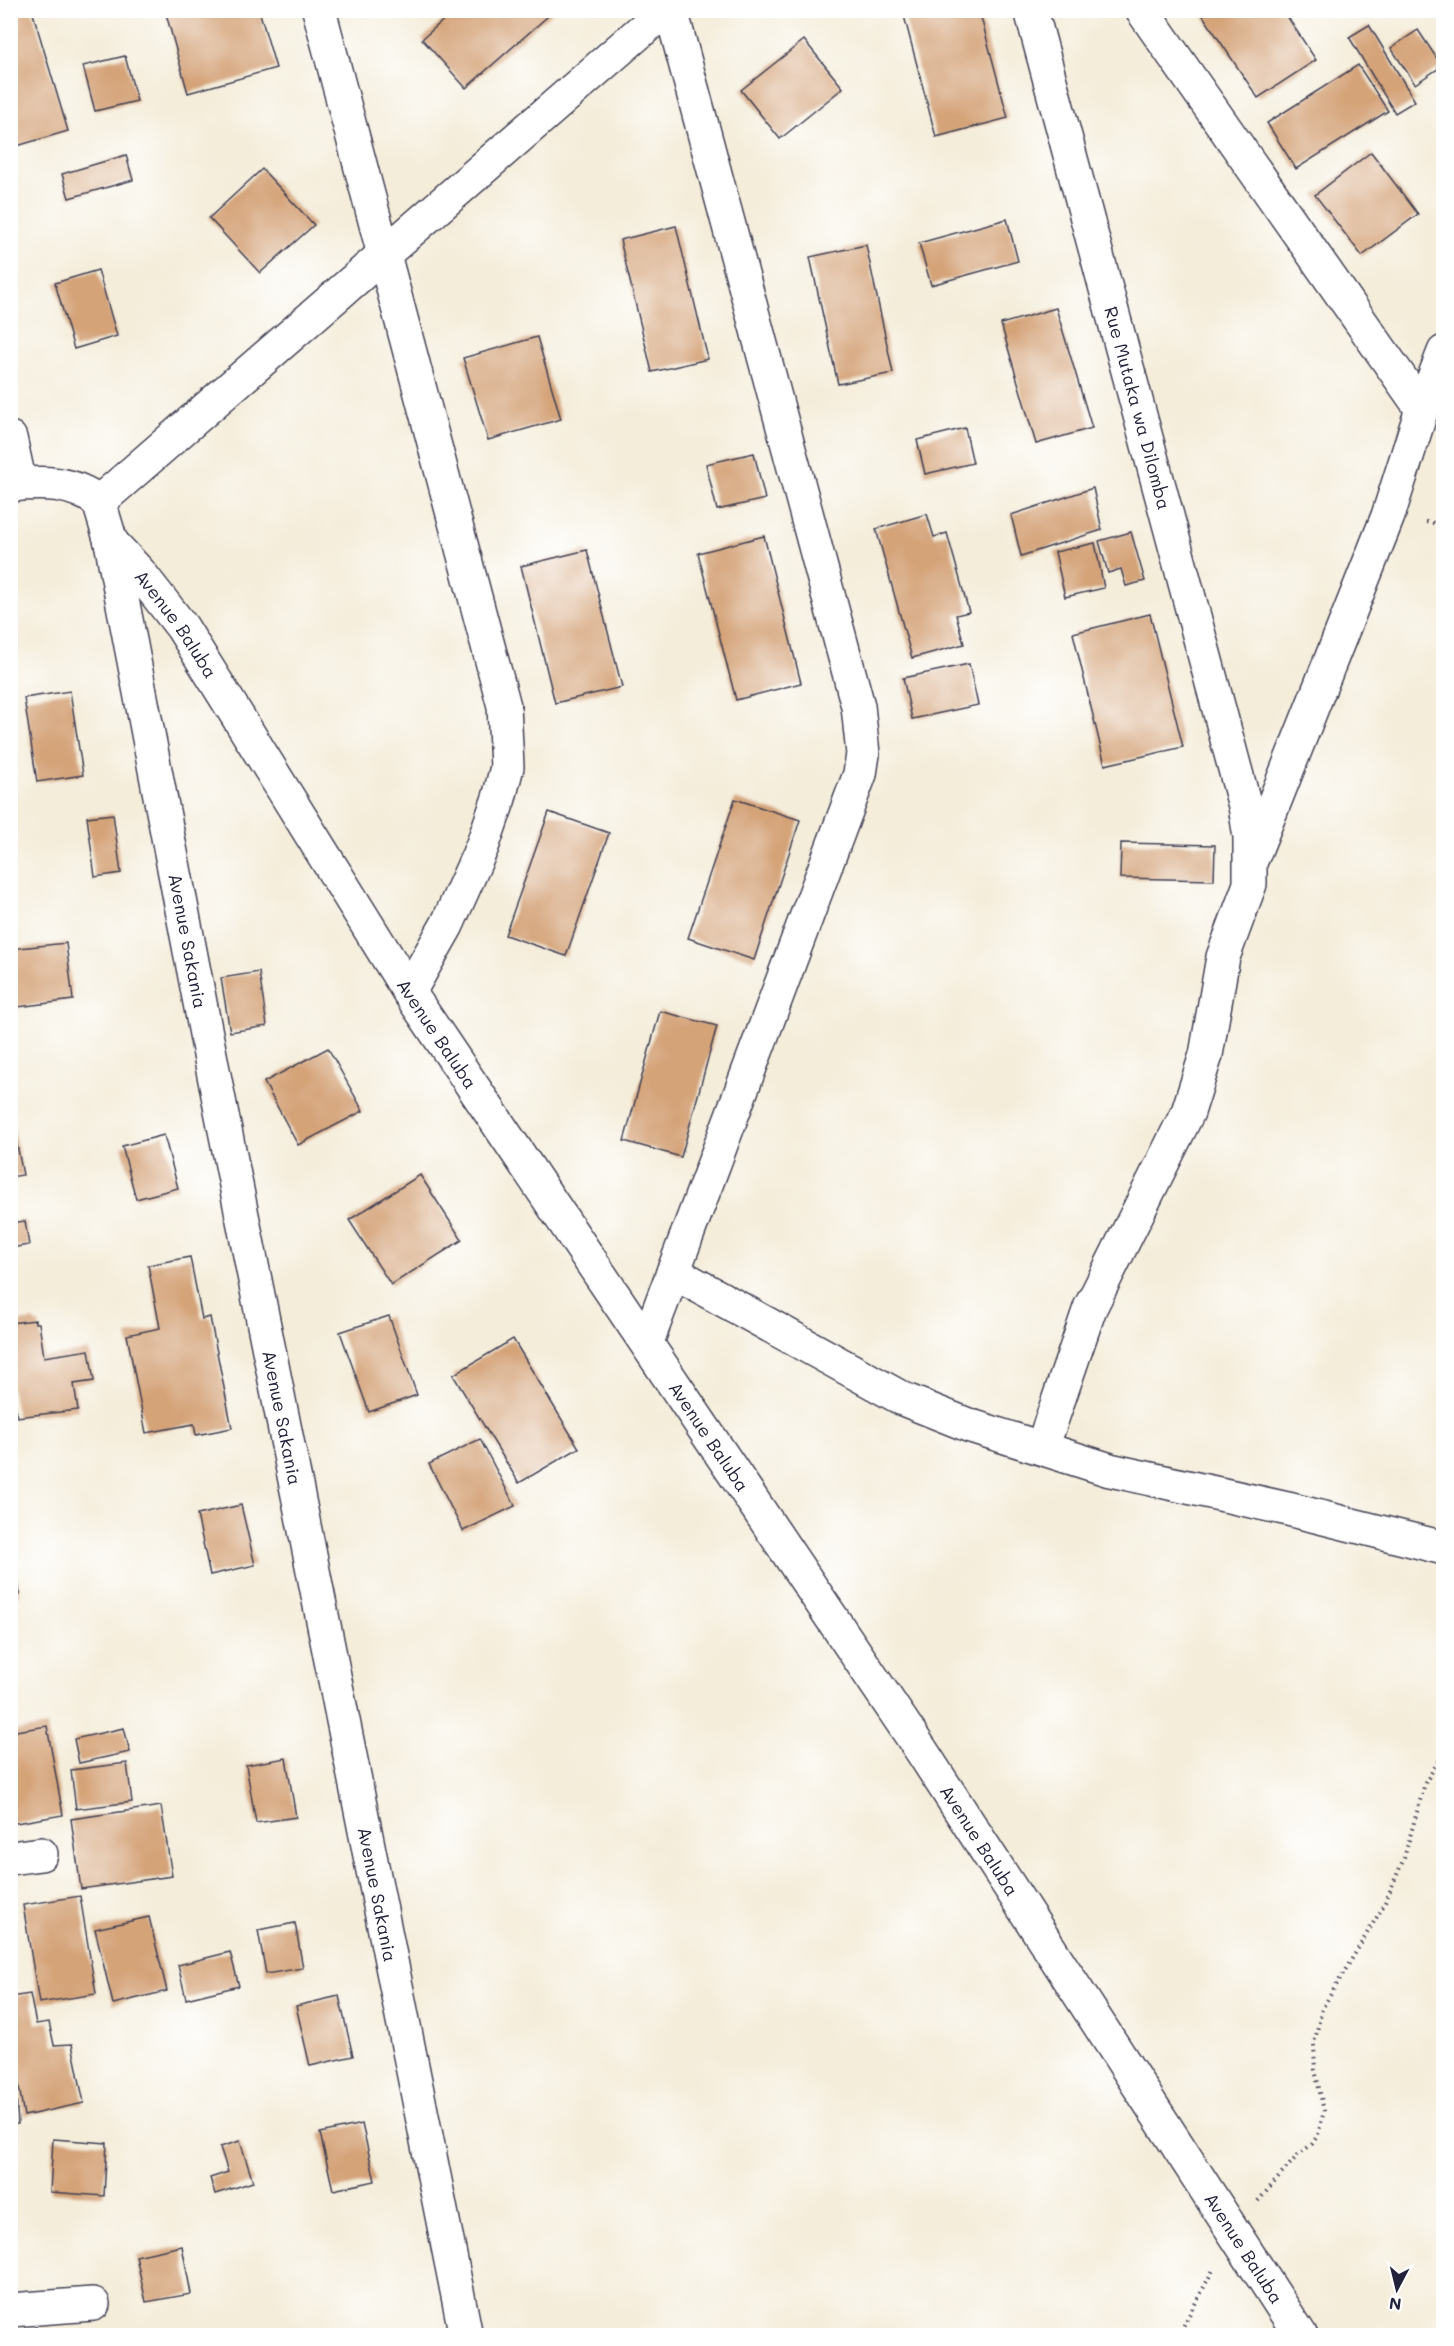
<svg xmlns="http://www.w3.org/2000/svg" width="1454" height="2346" viewBox="0 0 1454 2346" font-family="Mali,sans-serif">
  <rect width="100%" height="100%" fill="#fff"/>
  <filter id="ink" filterUnits="userSpaceOnUse"><feTurbulence type="fractalNoise" baseFrequency=".0167" numOctaves="2"/><feDisplacementMap in="SourceGraphic" scale="12" xChannelSelector="R" yChannelSelector="G"/><feConvolveMatrix kernelMatrix="1 2 1 2 8 2 1 2 1" color-interpolation-filters="sRGB"/></filter>
  <filter id="wash" filterUnits="userSpaceOnUse"><feTurbulence type="fractalNoise" baseFrequency=".008" numOctaves="4" result="noise"/><feDisplacementMap in="SourceGraphic" scale="24" xChannelSelector="R" yChannelSelector="G"/><feGaussianBlur stdDeviation="1.35" result="paint"/><feColorMatrix in="noise" values="0 0 0 0 0 0 0 0 0 0 0 0 0 0 0 0 0 1.4 0 .05"/><feComposite in="paint" operator="in"/></filter>
  <g filter="url(#wash)">
    <rect width="100%" height="100%" fill="#f4edda"/>
    <g id="blocks">
      <g fill="#d4a378">
        <path d="M10,10h22l36,121 -58,17z"/>
        <path d="M165,10h94l17,58 -88,25z"/>
        <path d="M455,10h100l-89,78 -44,-49z"/>
        <path d="M909,10h70l29,108 -72,19 -33,-125z"/>
        <path d="M1199,10h84l33,50 -58,38z"/>
        <path d="M1369,25l46,76 -20,12 -46,-76z"/>
        <path d="M1418,30l24,36 -27,18 -24,-36z"/>
        <path d="M804,40l39,48 -63,51 -39,-49z"/>
        <path d="M125,56l12,45 -42,10 -12,-45z"/>
        <path d="M1358,65l30,46 -92,58 -29,-46z"/>
        <path d="M1371,152l47,62 -56,42 -47,-61z"/>
        <path d="M126,155l7,25 -64,18 -7,-24z"/>
        <path d="M262,169l52,56 -54,48 -51,-55z"/>
        <path d="M1007,219l11,42 -87,24 -12,-42z"/>
        <path d="M676,226l32,133 -56,13 -32,-132z"/>
        <path d="M866,245l27,128 -55,11 -28,-127z"/>
        <path d="M98,270l19,66 -43,13 -19,-66z"/>
        <path d="M1056,308l36,120 -56,16 -35,-120z"/>
        <path d="M537,337l24,82 -73,21 -25,-82z"/>
        <path d="M965,428l8,35 -48,11 -8,-34z"/>
        <path d="M754,453l11,46 -48,11 -11,-46z"/>
        <path d="M1093,488l9,42 -81,26 -10,-41z"/>
        <path d="M927,514l7,23 13,-4 22,79 -13,3 8,29 -52,14 -36,-129z"/>
        <path d="M1131,532l14,49 -19,5 -5,-17 -13,4 -9,-32z"/>
        <path d="M764,536l37,147 -65,17 -38,-147z"/>
        <path d="M1095,543l9,45 -39,9 -10,-45z"/>
        <path d="M587,550l35,137 -67,16 -34,-137z"/>
        <path d="M1150,614l33,133 -78,18 -32,-132z"/>
        <path d="M969,664l9,41 -66,14 -9,-41z"/>
        <path d="M70,691l13,84 -46,7 -13,-84z"/>
        <path d="M735,799l65,21 -46,140 -66,-22z"/>
        <path d="M549,812l60,21 -43,123 -61,-21z"/>
        <path d="M113,814l8,59 -26,4 -8,-60z"/>
        <path d="M1121,843l94,2 -1,35 -94,-2z"/>
        <path d="M66,943l7,57 -63,8v-59z"/>
        <path d="M259,972l8,54 -37,6 -9,-54z"/>
        <path d="M660,1011l57,15 -36,131 -57,-16z"/>
        <path d="M328,1048l35,63 -65,34 -34,-63z"/>
        <path d="M10,1109l13,66 -13,2z"/>
        <path d="M164,1135l14,53 -42,11 -14,-53z"/>
        <path d="M420,1175l42,65 -71,45 -42,-65z"/>
        <path d="M25,1221l4,24 -19,3v-25z"/>
        <path d="M190,1257l12,62 8,-2 22,111 -36,7 -2,-11 -48,9 -19,-98 33,-7 -12,-63z"/>
        <path d="M389,1316l28,79 -48,17 -29,-80z"/>
        <path d="M35,1320v3h4l5,34 45,-7 5,31 -20,3 4,26 -61,7 -7,-35v-59z"/>
        <path d="M513,1339l66,109 -60,35 -66,-108z"/>
        <path d="M480,1439l35,67 -52,25 -34,-67z"/>
        <path d="M241,1505l14,60 -45,10 -13,-60z"/>
        <path d="M13,1550l7,45 -10,2v-46z"/>
        <path d="M47,1726l16,89 -53,9v-92z"/>
        <path d="M124,1728l6,24 -51,11 -5,-24z"/>
        <path d="M286,1758l10,59 -40,6 -10,-58z"/>
        <path d="M127,1763l5,39 -56,7 -5,-39z"/>
        <path d="M161,1806l11,70 -91,13 -10,-70z"/>
        <path d="M80,1896l16,98 -57,9 -16,-98z"/>
        <path d="M149,1917l18,74 -54,13 -18,-75z"/>
        <path d="M295,1923l8,45 -37,6 -8,-44z"/>
        <path d="M230,1952l9,34 -53,13 -8,-34z"/>
        <path d="M30,1994l6,30 13,-2 5,23 18,-1 12,59 -60,13 -14,-82v-37z"/>
        <path d="M339,1996l14,60 -43,10 -14,-60z"/>
        <path d="M10,2080h5l3,44h-8z"/>
        <path d="M362,2124l13,57 -42,9 -13,-57z"/>
        <path d="M53,2139l54,4 -3,53 -54,-4z"/>
        <path d="M240,2141l13,41 -38,12 -5,-16 18,-6 -8,-25z"/>
        <path d="M10,2142l5,17 -5,1z"/>
        <path d="M182,2246l9,48 -45,8 -10,-46z"/>
      </g>
    </g>
  </g>
  <g filter="url(#ink)">
    <use href="#blocks" fill-opacity="0" stroke="#424053" stroke-width="1.5"/>
    <g fill="none" stroke-linecap="round" stroke-linejoin="round">
      <g stroke="#424053" stroke-width="36">
        <g id="minor">
          <path d="M319,10l185,696 3,61 -8,31 -17,49 -35,78 -38,67"/>
          <path id="s1" d="M1031,10l214,796 5,31v47l-27,73 -17,98 -18,57 -98,196 -48,140"/>
          <path d="M1142,10l280,399"/>
          <path d="M10,438l10,46"/>
          <path d="M10,485c33,-3 62,-4 89,17"/>
          <path id="s2" d="M99,502l12,40 102,528 253,1266"/>
          <path d="M99,502l566,-492"/>
          <path id="s3" d="M111,542l28,30 43,55 227,365 512,758 380,586"/>
          <path d="M1253,856l135,-340 34,-107 22,-57"/>
          <path d="M673,1272l230,127 65,26 142,45 178,39 156,39"/>
          <path d="M647,1342l213,-568 3,-20 -5,-48 -187,-696"/>
          <path d="M10,1858l31,-4"/>
          <path d="M10,2310l83,-6"/>
        </g>
      </g>
      <g stroke="#424053" stroke-width="4" stroke-dasharray="1.5 4.5" stroke-linecap="butt">
        <path d="M1426,522l18,2"/>
        <path d="M1258,2201l40,-46 14,-11 6,-9 6,-24 -9,-41 -1,-26 8,-35 62,-104 20,-47 21,-75 19,-31"/>
        <path d="M1178,2336l35,-66"/>
      </g>
      <use href="#minor" stroke="#fff" stroke-width="33"/>
    </g>
  </g>
  <g text-anchor="middle" dominant-baseline="central" stroke-width="5" stroke-linejoin="round" paint-order="stroke">
    <g font-size="18" fill="#22223b" stroke="#fff">
      <text stroke="none"><textPath href="#s1" startOffset="412">Rue Mutaka wa Dilomba</textPath></text>
      <text stroke="none"><textPath href="#s3" startOffset="105">Avenue Baluba</textPath></text>
      <text stroke="none"><textPath href="#s2" startOffset="448">Avenue Sakania</textPath></text>
      <text stroke="none"><textPath href="#s3" startOffset="591">Avenue Baluba</textPath></text>
      <text stroke="none"><textPath href="#s2" startOffset="934">Avenue Sakania</textPath></text>
      <text stroke="none"><textPath href="#s3" startOffset="1077">Avenue Baluba</textPath></text>
      <text stroke="none"><textPath href="#s3" startOffset="1563">Avenue Baluba</textPath></text>
      <text stroke="none"><textPath href="#s2" startOffset="1420">Avenue Sakania</textPath></text>
      <text stroke="none"><textPath href="#s3" startOffset="2049">Avenue Baluba</textPath></text>
    </g>
  </g>
  <rect width="1454" height="2346" fill="none" stroke="#fff" stroke-width="36"/>
  <g transform="translate(1397 2289) rotate(187)" stroke="#ffffff" stroke-width="4.5" paint-order="stroke">
  <path d="M0-4.5L10 22L0 15L-10 22Z" fill="#22223b"/>
  <text y="-9" font-size="16" font-weight="bold" text-anchor="middle" fill="#22223b">N</text>
  </g>
</svg>
